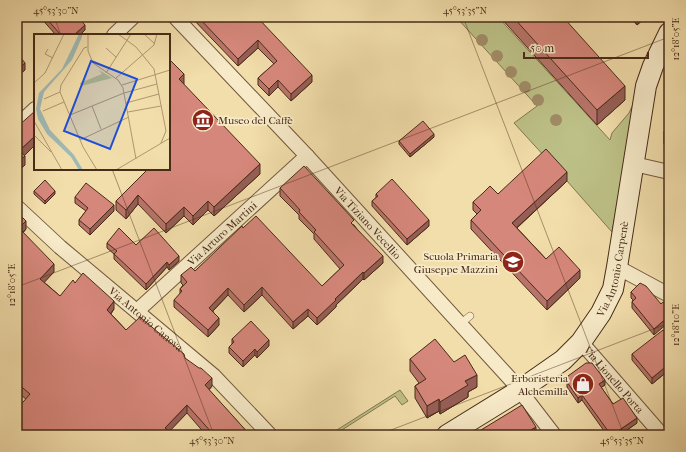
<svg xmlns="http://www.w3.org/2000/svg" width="686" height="452" viewBox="0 0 686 452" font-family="'IM FELL French Canon',serif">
  <rect width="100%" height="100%" fill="#f2deab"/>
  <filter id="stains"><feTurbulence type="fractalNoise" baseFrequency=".005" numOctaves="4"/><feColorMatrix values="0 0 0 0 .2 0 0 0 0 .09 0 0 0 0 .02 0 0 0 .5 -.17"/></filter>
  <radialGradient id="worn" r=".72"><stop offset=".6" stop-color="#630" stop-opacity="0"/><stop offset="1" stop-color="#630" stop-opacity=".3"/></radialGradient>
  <g fill="#bdc187" stroke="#827650">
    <path d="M456,17h42l112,123 2,-7 17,-20 7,-15 -24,134 -45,-51 -53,-58 23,-17z"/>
    <path d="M400,390l8,11 -6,4 -7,-9 -61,39h-5z"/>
  </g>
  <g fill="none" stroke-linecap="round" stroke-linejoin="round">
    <g stroke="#72583d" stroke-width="8">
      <path id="lane" d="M460,324l10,-8"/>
    </g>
    <g stroke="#72583d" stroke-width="16">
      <g id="street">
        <path id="s1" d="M175,17l132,139 207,227 40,52"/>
        <path d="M114,35l19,-18"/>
        <path d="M17,126l18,-17"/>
        <path d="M634,164l35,8"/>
        <path id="s2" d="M17,207l43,40 154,129 56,59"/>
        <path d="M617,267l52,28"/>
        <path id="s3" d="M137,311l170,-155"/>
        <path id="s4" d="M581,342l81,93"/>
      </g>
    </g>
    <g stroke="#482b18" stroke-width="22">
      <g id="secondary">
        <path id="s5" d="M447,435l73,-45 43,-30 18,-18 20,-29 12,-24 4,-22 29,-181 7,-20 16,-33"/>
      </g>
    </g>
    <use href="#lane" stroke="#f7eac8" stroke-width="7"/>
    <use href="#street" stroke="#f7eac8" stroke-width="14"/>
    <use href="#secondary" stroke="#f7eac8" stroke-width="20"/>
  </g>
  <g fill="#a18c66">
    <circle cx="482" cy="40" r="6"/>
    <circle cx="497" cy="56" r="6"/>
    <circle cx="511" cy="72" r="6"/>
    <circle cx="525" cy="87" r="6"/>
    <circle cx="538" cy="100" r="6"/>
    <circle cx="556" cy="120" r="6"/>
  </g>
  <g fill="#b8746a" stroke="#482b18">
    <path d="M40,17h38l7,13 -5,5h-24z"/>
    <path d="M191,17h66l55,65 -21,19 -13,-14 -9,9 -11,-11v-7l16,-14 -16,-16 -20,18z"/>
    <path d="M500,17h63l62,83 -28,25z"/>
    <path d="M630,17h16l-9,8z"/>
    <path d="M169,59l14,25 77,90 -46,42 -6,-6 -15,15 -9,-9 -18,17 -28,-29 -12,15 -10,-9v-9l53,-32z"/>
    <path d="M669,109v36l-5,-1v-11z"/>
    <path d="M434,137l-24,20 -11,-13v-3z"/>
    <path d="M567,181l-50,47 29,31 34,19 -33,32 -76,-81v-9l6,-6 -4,-4v-8l25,-8z"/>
    <path d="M280,188l74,37 29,38 -19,17 -1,-1 -27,26v2l-19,18 -9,-9 -15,13 -31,-34 -18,17 -16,-17 -15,16 6,14 -11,12 -34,-30v-7l6,-6v-5l3,-4 -2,-2v-8l14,-4 48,-43 79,58 18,-17 -26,-30v-5l-15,-15v-4l-19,-19z"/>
    <path d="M34,191l21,3 -10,10 -11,-10z"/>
    <path d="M376,194l53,32 -22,19 -35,-39v-5l4,-3z"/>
    <path d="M75,197l39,14 -24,24 -11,-10v-5l7,-9 -11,-8z"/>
    <path d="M17,212l9,17 -3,4 31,39 -10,10 16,14 15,-13 39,26 -3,5 15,16 59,28 27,28 -3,4 41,45h-44l-19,-22 -18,18 -143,-32 -9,-7z"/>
    <path d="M107,243l29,2 43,16 -10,9 -2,-3 -21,23 -32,-31v-5l-7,-6z"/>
    <path d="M631,292l30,12 -7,31 -22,-27v-6l1,-2 -2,-2z"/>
    <path d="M669,337v33l-17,14 -20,-24v-6z"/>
    <path d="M232,339l37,7 -12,12 -2,-3 -12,12 -14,-14v-6l3,-3z"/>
    <path d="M410,359l44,3 23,25 -9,5v5l-28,17 -1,-3 -12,7 -12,-20v-12l4,-3 -9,-12z"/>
    <path d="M567,382l38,3 -4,2 12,17 24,19 -17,12h-13l-25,-35 -4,3 -11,-16z"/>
  </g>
  <g fill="#965e56" stroke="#482b18">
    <path d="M637,17h9l-9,8z"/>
    <path d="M85,25v5l-5,5h-6z"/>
    <path d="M258,40v8l-20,18v-7z"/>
    <path d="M25,63v7l-8,7v-7z"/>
    <path d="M184,74v10l-5,4v-9z"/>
    <path d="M312,75v7l-21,19v-7z"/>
    <path d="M278,80v7l-9,9v-7z"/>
    <path d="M625,86v14l-28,25v-15z"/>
    <path d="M434,134v3l-24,20v-3z"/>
    <path d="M35,136v9l-15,15v-10z"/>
    <path d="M25,156v9l-8,7v-9z"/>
    <path d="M260,164v10l-46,42v-9z"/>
    <path d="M567,172v9l-55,51v-9z"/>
    <path d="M55,191v3l-10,10v-3z"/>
    <path d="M138,195v9l-12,15v-9z"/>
    <path d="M208,201v9l-15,15v-9z"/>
    <path d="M114,205v6l-24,24v-6z"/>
    <path d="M184,207v9l-18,17v-9z"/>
    <path d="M429,220v6l-22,19v-6z"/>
    <path d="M26,221v8l-7,7v-8z"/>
    <path d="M179,256v5l-10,9v-5z"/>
    <path d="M383,256v7l-19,17v-7z"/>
    <path d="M167,262v5l-21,23v-6z"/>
    <path d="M54,264v8l-14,15v-8z"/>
    <path d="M580,270v8l-33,32v-9z"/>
    <path d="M363,272v7l-27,26v2l-19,18v-7l18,-19z"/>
    <path d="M262,287v8l-18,17v-7z"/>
    <path d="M228,288v7l-19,20v-7z"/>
    <path d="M114,301v8l-7,9v-8z"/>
    <path d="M308,309v7l-15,13v-7z"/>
    <path d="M669,316v6l-15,13v-6z"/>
    <path d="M219,318v7l-11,12v-7z"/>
    <path d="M269,340v6l-12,12v-6z"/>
    <path d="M255,349v6l-12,12v-6z"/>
    <path d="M669,364v6l-17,14v-6z"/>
    <path d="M477,375v12l-9,5v5l-28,17v-12l25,-21z"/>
    <path d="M212,378v8l-7,8v-9z"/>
    <path d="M605,380v5l-6,4v-5z"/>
    <path d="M582,395v5l-4,3v-5z"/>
    <path d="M439,399v12l-12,7v-12z"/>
    <path d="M187,405v8l-21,22 -1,-7z"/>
    <path d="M637,418v5l-17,12h-8z"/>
    <path d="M536,427v7l-12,1v-1z"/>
  </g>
  <g fill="#d6877b" stroke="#482b18">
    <path d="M45,17h33l7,8 -11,10h-13z"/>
    <path d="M198,17h59l55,58 -21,19 -13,-14 -9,9 -11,-11 19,-17 -19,-21 -20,19z"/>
    <path d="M513,17h50l62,69 -28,24z"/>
    <path d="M17,53l8,10 -8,7z"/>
    <path d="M169,59l15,15 -5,5 81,85 -46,43 -6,-6 -15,15 -9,-9 -18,17 -28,-29 -12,15 -10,-9 32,-32h21z"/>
    <path d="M669,109v25l-5,-1z"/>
    <path d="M35,111v25l-15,14 5,6 -8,7v-36z"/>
    <path d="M423,121l11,13 -24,20 -11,-13z"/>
    <path d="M546,149l21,23 -55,51 34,36 13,-12 21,23 -33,31 -76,-81 10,-10 -8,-8 10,-9 7,-7 8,8z"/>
    <path d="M304,166l50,54 -3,3 32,33 -19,17 -1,-1 -28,27 1,1 -19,18 -9,-9 -15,13 -31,-35 -18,18 -16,-17 -19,20 10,10 -11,12 -34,-30 8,-9 -2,-2 7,-7 -6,-7 10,-8 4,4 47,-45 1,2 13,-12 66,70 22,-21 -30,-33 2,-2 -17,-18 1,-2 -20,-22z"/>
    <path d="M392,179l37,41 -22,19 -35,-38 6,-5 -2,-2z"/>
    <path d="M45,180l10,11 -10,10 -11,-10z"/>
    <path d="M86,183l28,22 -24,24 -11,-9 9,-12 -13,-11z"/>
    <path d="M17,212l9,9 -7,7 35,36 -14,15 20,17 13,-16 2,3 8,-10 31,28 -7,9 19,20 14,-13 44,37 1,4 14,10h2l11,10 -7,7 45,50h-36l-27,-30 -22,23 9,7h-157v-26l13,-15 -13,-11v-120l4,-5 -4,-4z"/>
    <path d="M119,228l17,17 18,-17 25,28 -10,9 -2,-3 -21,22 -32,-30 3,-3 -10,-8z"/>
    <path d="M640,283l6,3 15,18 2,-2 6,7v7l-15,13 -22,-27 4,-4 -5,-6z"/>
    <path d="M251,321l18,19 -12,12 -2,-3 -12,12 -14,-14 5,-5 -2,-3z"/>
    <path d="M663,330l6,7v27l-17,14 -20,-24z"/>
    <path d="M435,339l19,23 11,-7 12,20 -12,6 3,4 -28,17 -1,-3 -12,7 -12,-20 11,-7 -16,-20z"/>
    <path d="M586,363h6l13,17 -6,4 14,20 10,-6 14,20 -25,17h-1l-29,-40 -4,3 -11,-16 1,-6z"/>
    <path d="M522,405l14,22 -12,7 1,1h-48l-1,-2z"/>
  </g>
  <path fill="none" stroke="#482b18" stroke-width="1" stroke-opacity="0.45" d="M54,17l7,18M463,17l161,418M112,169l102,266M17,287l652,-250M378,435l291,-112"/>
  <defs>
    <g id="museum-disc" transform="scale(1.15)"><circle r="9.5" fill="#8f2418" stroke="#f7eac8"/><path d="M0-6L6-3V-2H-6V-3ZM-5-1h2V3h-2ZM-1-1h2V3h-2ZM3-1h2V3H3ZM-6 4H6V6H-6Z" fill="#fff"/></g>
    <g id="school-disc" transform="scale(1.15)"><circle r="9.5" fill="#8f2418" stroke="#f7eac8"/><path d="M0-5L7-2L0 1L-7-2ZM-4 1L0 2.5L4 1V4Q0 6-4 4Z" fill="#fff"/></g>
    <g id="shop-disc" transform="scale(1.15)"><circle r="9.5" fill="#8f2418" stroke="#f7eac8"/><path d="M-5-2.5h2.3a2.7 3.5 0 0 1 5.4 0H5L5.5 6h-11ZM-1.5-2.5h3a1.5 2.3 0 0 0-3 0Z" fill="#fff"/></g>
  </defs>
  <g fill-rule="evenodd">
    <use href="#museum-disc" x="203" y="120"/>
    <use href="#school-disc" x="513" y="262"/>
    <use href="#shop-disc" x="583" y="384"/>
  </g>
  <g text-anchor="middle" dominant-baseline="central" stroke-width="3.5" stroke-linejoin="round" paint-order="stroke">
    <g font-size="11" fill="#482b18" stroke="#f7eac8" text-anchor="end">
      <text x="218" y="120" text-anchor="start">Museo del Caffè</text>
      <text x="498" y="256">Scuola Primaria<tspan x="498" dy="13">Giuseppe Mazzini</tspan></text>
      <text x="568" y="378">Erboristeria<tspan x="568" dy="13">Alchemilla</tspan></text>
    </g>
    <g font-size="11" fill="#482b18" stroke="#f7eac8">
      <text stroke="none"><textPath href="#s1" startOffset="282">Via Tiziano Vecellio</textPath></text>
      <text stroke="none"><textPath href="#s3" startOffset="115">Via Arturo Martini</textPath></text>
      <text stroke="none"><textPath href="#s5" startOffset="245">Via Antonio Carpenè</textPath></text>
      <text stroke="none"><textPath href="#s2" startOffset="171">Via Antonio Canova</textPath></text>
      <text stroke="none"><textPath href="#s4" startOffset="50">Via Lionello Porta</textPath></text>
    </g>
  </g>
  <g transform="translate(34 34)">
    <rect width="136" height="136" fill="#f2deab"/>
    <path d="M65,36l13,8 -31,8 -1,-3 22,-9z" fill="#bdc187"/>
    <path d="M45,0h3v3l-10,23 -28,32 -4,17 10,21 24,25 9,15h-4l-8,-13 -24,-23 -9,-15 -2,-10 3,-16 23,-24z" fill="#9fb9b4"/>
    <path fill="none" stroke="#ae9670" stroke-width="1" d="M54,0v17l5,12 25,17 5,8 13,71M84,0l18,13 18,22 12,62 -5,12M110,0l11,10M53,13l-3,1 -23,37 -1,7 23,55 14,23M72,14l10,9M14,15l-3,5 8,4M72,39l25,-39M82,44l38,-33 3,-11M0,49l11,-10 19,-39M88,51l48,-15M10,65l16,-7M92,69l33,-9M58,72l9,23M9,77l21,-9M94,78l33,-6M36,81l54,-22 33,-9M0,87l28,49M0,101l17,17M46,106l49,-23M82,136l54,-32"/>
    <path fill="#1d4ed8" fill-opacity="0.15" stroke="#1d4ed8" stroke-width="2" d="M57,27l46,18 -27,70 -46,-18z"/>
    <rect width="136" height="136" fill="none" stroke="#482b18" stroke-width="2"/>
  </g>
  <rect width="686" height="452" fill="none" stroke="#f2deab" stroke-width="44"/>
  <path d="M524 52v6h124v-6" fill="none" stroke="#482b18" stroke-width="2"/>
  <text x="530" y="52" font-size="12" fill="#482b18" stroke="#f7eac8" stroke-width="3" paint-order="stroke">50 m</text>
  <rect x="22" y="22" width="642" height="408" fill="none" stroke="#482b18" stroke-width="1.5"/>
  <g font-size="10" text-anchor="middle" fill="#482b18">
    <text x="56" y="14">45°53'30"N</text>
    <text x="465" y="14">45°53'35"N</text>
    <text transform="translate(675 39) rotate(-90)" y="4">12°18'05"E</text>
    <text transform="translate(11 285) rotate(-90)" y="4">12°18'05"E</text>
    <text transform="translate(675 325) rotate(-90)" y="4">12°18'10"E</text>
    <text x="212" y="444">45°53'30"N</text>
    <text x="622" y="444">45°53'35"N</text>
  </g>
  <rect width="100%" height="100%" filter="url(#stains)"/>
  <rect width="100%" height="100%" fill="url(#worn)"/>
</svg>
